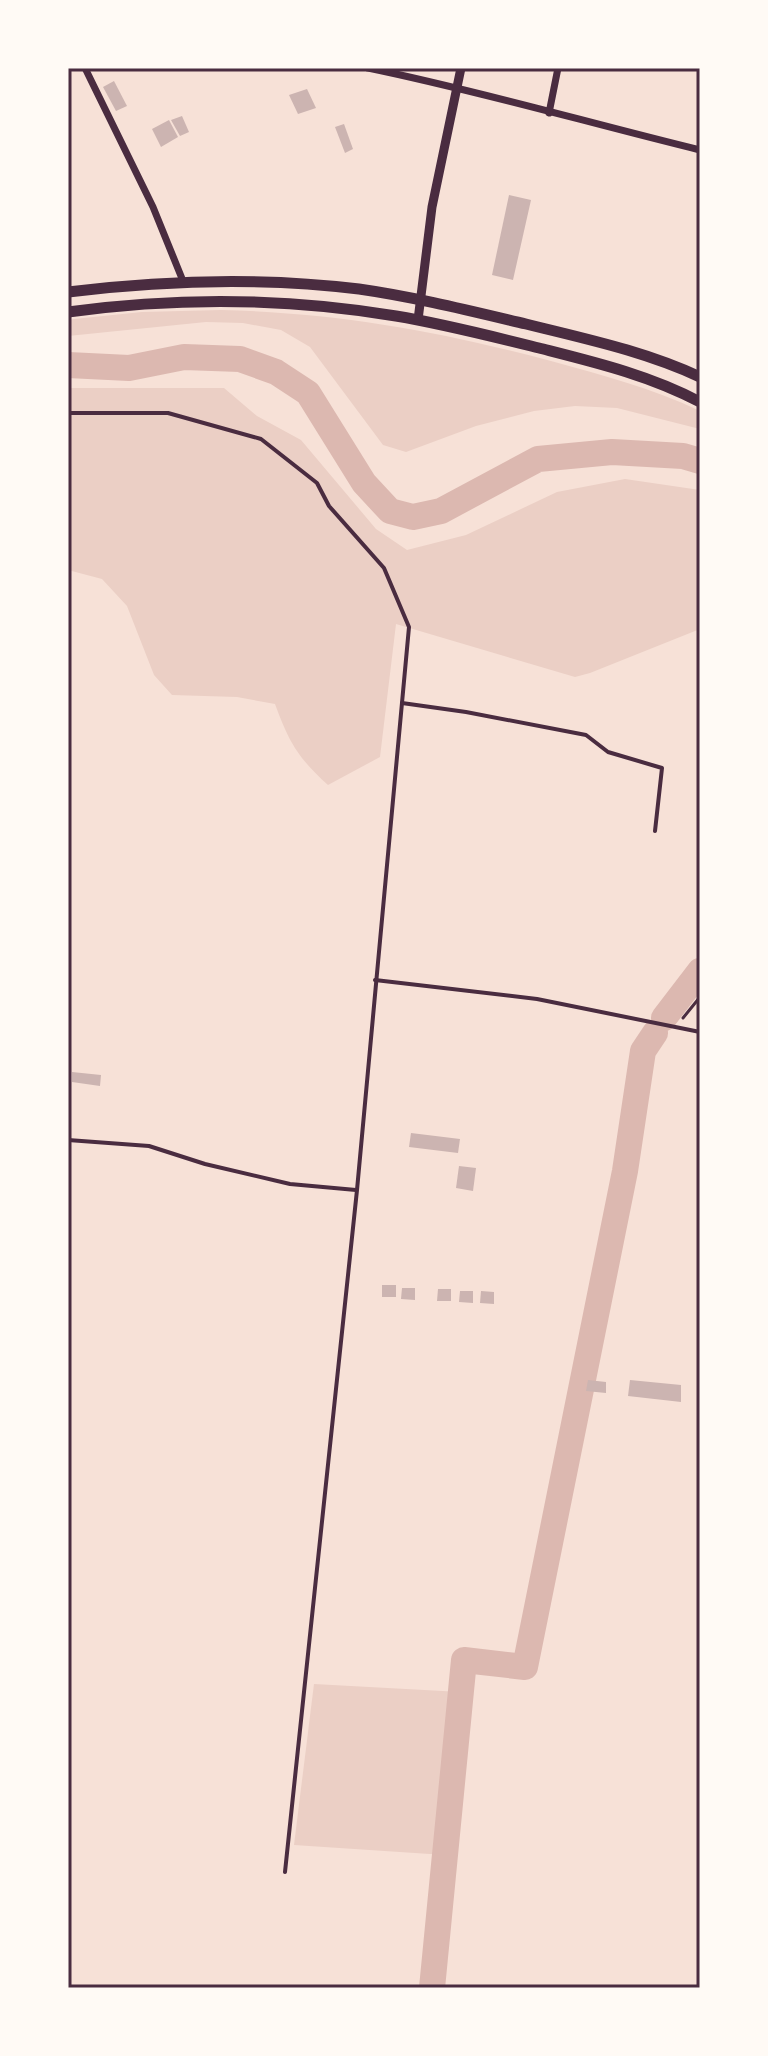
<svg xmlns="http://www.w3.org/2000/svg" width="768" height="2056" viewBox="0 0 768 2056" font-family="Karla,sans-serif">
  <rect width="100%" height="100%" fill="#f7e1d7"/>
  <g fill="#ebcfc5">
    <path d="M221,310c117,3 217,21 330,51 51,14 101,27 149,50v18l-83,-21 -42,-2 -41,5 -58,15 -70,26 -23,-7 -73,-98 -29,-17 -38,-7 -37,-1 -138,14v-16l6,-1 68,-7z"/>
    <path d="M68,388h156l33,28 44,24 75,89 31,21 59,-15 91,-43 68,-13 75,11v139l-110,44 -15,4 -179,-53 -16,133 -52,28c-30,-27 -39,-43 -53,-81l-38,-7 -65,-2 -18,-20 -27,-69 -25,-27 -34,-9z"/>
    <path d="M314,1684l147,8 -16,163 -151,-10z"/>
  </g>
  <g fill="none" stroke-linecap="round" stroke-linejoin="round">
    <g stroke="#dcb8b0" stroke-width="26">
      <path d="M68,365l61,3 55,-11 56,2 36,13 32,21 56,90 26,28 23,6 28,-6 97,-52 74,-7 71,4 17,5"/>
      <path d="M664,1018l36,-47"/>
      <path d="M432,1988l32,-328 61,7 100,-496 18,-120 12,-18"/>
    </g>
  </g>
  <g fill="#ccb4b1">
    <path d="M114,81l13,25 -11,5 -13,-24z"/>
    <path d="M307,89l9,19 -18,6 -9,-19z"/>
    <path d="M182,116l7,16 -9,4 -9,-16z"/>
    <path d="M169,120l9,17 -17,10 -9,-18z"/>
    <path d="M344,124l9,25 -8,4 -10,-26z"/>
    <path d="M509,195l22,5 -18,80 -21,-5z"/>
    <path d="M72,1072l29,3 -1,11 -28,-4z"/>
    <path d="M411,1133l49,6 -2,14 -49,-6z"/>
    <path d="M459,1166l17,2 -3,23 -17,-3z"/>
    <rect x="382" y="1285" width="14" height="12"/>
    <path d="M402,1288h13v12l-14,-1z"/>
    <path d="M438,1289h13v12h-14z"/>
    <path d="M460,1291h13v12l-14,-1z"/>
    <path d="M481,1291l13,1v12l-14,-1z"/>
    <path d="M588,1380l18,2v11l-20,-2z"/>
    <path d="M630,1380l51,5v17l-53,-6z"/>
  </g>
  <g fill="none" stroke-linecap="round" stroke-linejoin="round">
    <path stroke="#4a2c40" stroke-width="3" d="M683,1018l17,-21"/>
    <g stroke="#4a2c40" stroke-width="4">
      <path d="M68,413h100l93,26 56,44 12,23 55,62 25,59 -52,563 -72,682"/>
      <path d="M402,703l64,9 120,23 22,17 54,16 -7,63"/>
      <path d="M375,980l162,19 163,33"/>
      <path d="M68,1140l81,6 56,18 85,20 66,6"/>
    </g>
    <g stroke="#4a2c40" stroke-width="7">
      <path d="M85,68l68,139 30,74"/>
      <path d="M368,68c112,23 221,55 332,82"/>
      <path d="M549,113l9,-45"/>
    </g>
    <path stroke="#4a2c40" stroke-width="9" d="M418,320l14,-113 29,-139"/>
    <g stroke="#4a2c40" stroke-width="11">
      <path d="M68,292c97,-12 194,-15 291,-3 56,8 112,22 167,35 60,15 118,27 174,53"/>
      <path d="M68,312c109,-15 220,-14 328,4 48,8 95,20 143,32 55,14 110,27 161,54"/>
    </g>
  </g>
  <rect width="768" height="2056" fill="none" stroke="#fffaf5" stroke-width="140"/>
  <rect x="70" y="70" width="628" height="1916" fill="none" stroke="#4a2c40" stroke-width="3"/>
</svg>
